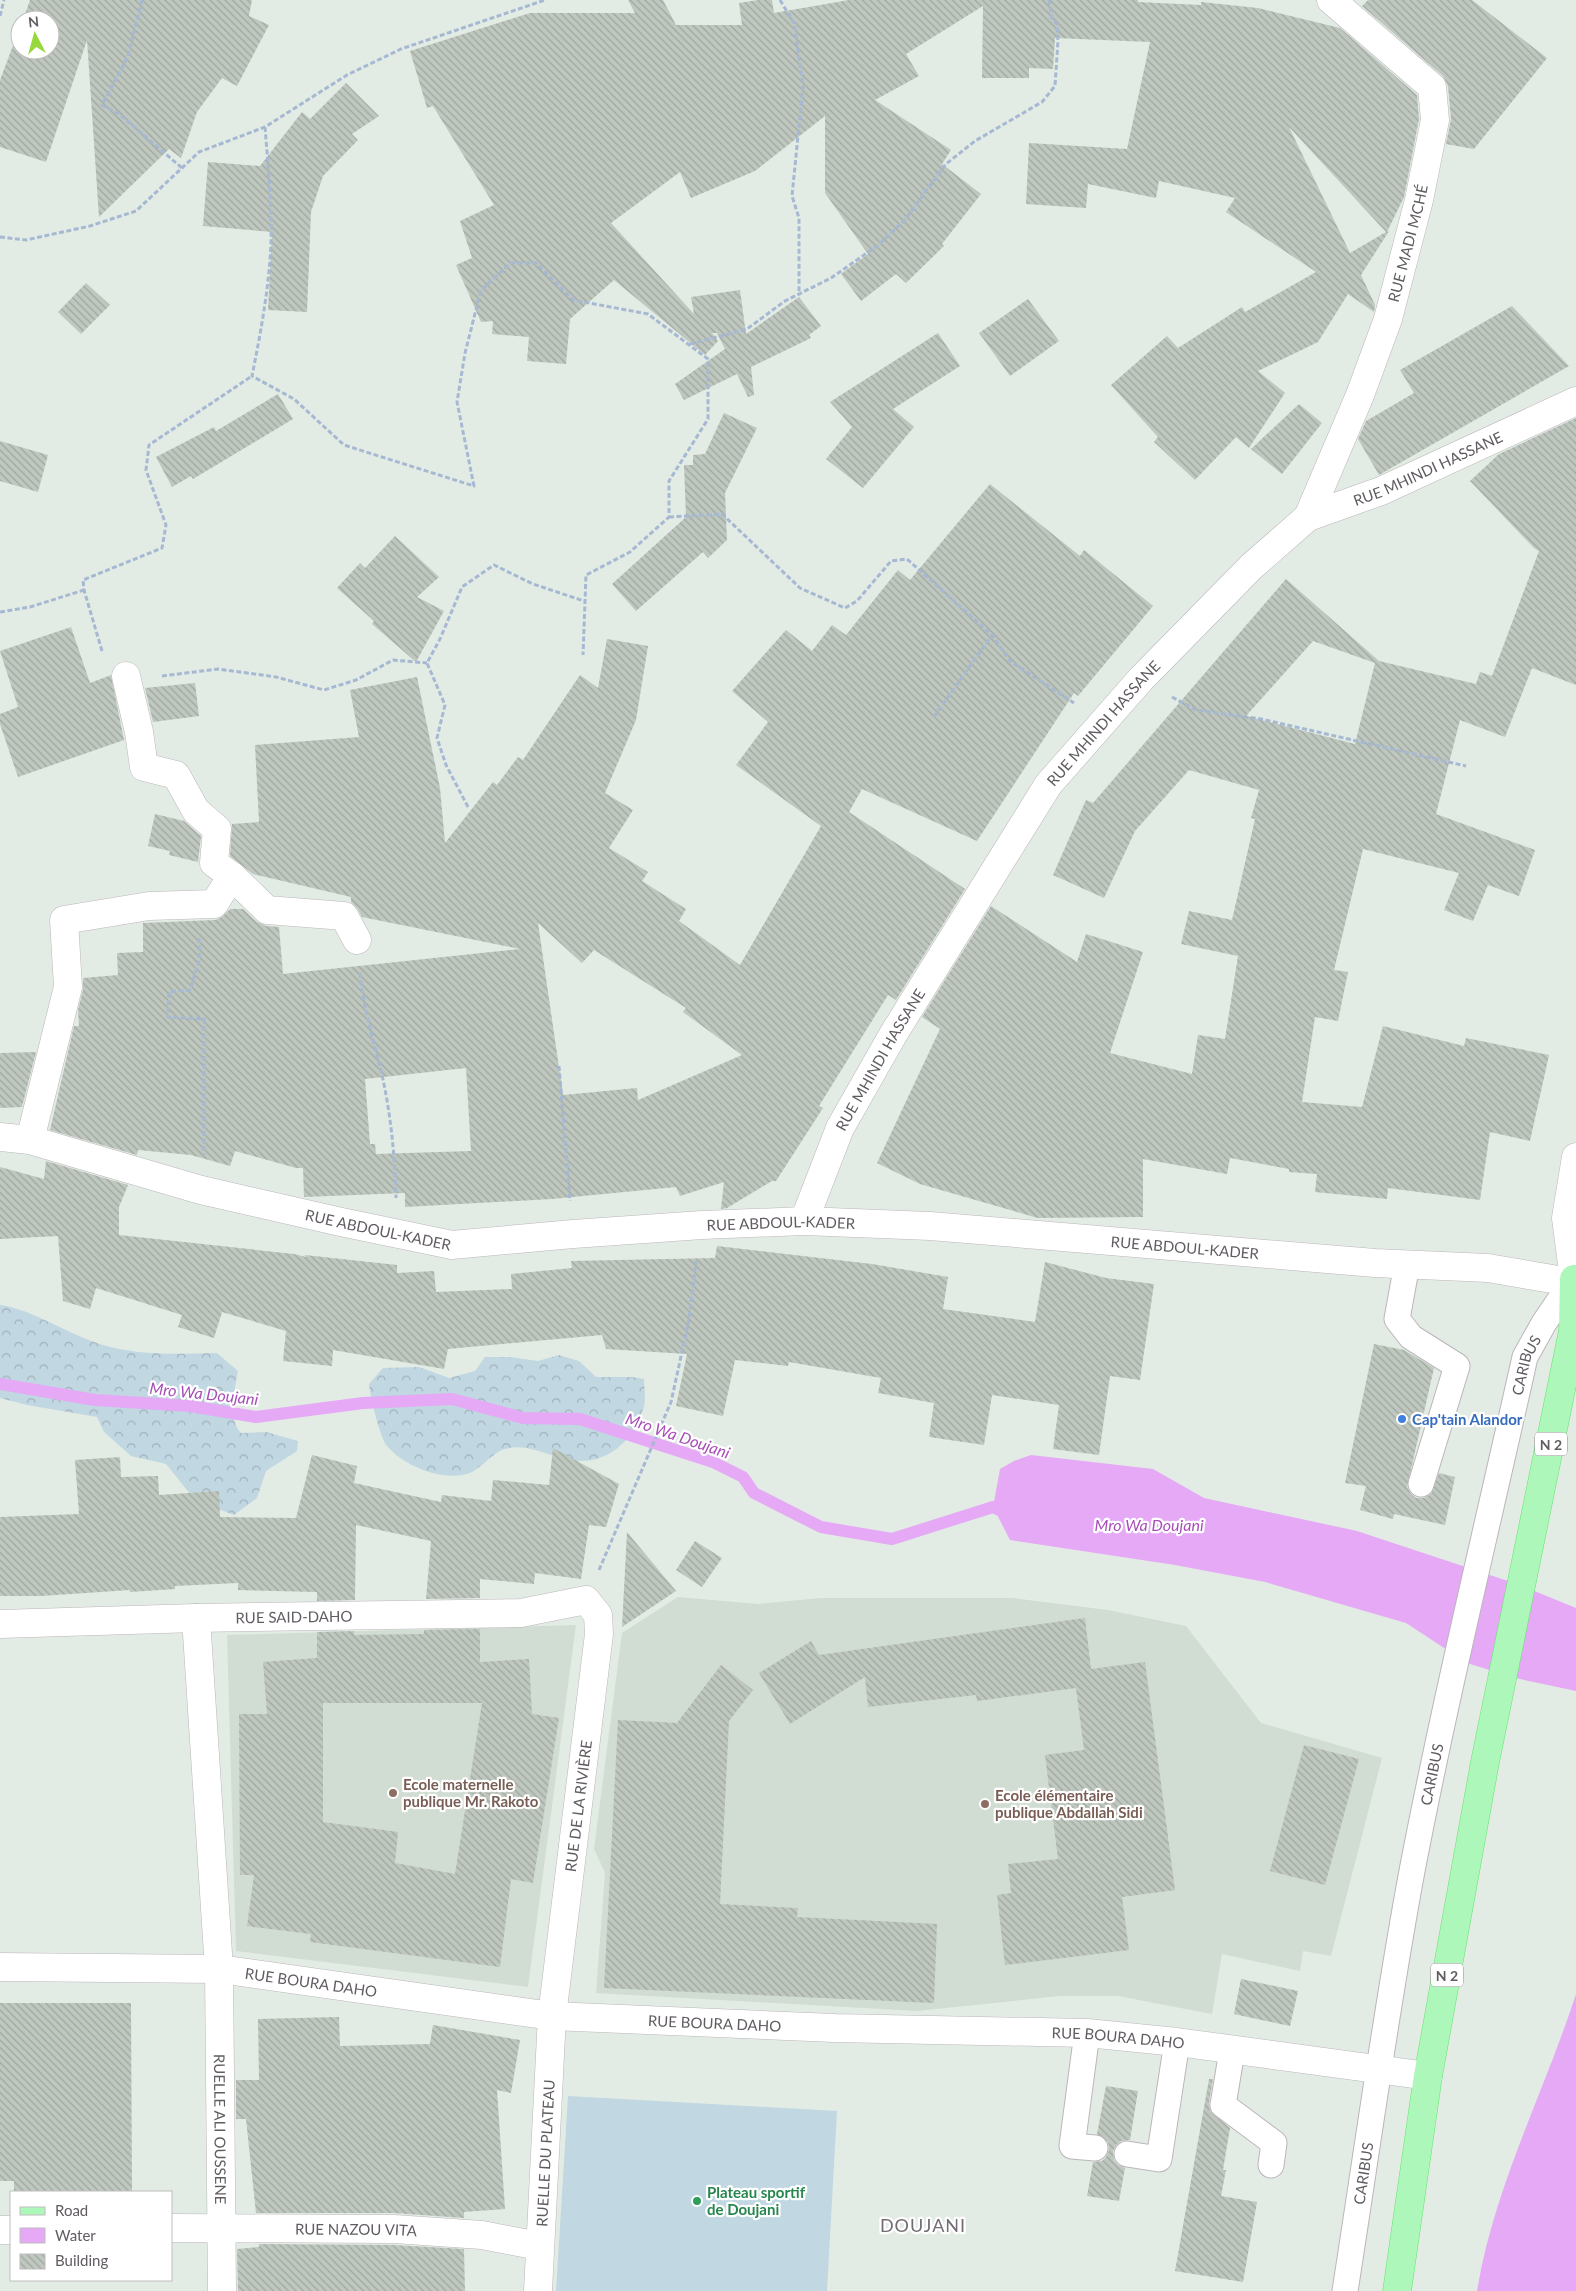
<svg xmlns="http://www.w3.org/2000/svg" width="1576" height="2291" viewBox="0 0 1576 2291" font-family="Lato,sans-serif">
  <defs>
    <pattern id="forest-crowns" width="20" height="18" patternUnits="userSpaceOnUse" patternTransform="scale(1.25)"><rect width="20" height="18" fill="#c1d7e2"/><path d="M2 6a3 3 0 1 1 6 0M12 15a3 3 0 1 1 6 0" fill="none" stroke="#a0b1bb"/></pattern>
    <pattern id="building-back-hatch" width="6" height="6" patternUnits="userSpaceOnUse" patternTransform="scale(1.25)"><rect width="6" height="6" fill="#bfc8bf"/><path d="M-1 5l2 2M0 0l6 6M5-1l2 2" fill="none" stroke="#9fa59f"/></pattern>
  </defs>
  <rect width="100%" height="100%" fill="#e3ece4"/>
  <g fill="#d1dcd2">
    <path d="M678,1597l80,7 63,-6h191l96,12 78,16 75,97 121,35 -51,198 -28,-5 -3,20 -78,-17 -10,60 -94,-18h-58l-143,15 -321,-18 9,-120 -11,-24 28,-216z"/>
    <path d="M576,1625l-48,362 -292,-36 -9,-316z"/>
  </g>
  <path fill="#c1d7e2" d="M568,2096l269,15 -10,180h-271z"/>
  <g fill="url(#forest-crowns)">
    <path d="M0,1305c29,3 70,30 100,39 38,12 77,10 117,9l21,18c-3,18 -11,48 3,62l25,-1 32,9 -1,10 -31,20 -9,27 -23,17 -39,-15 -29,-36 -35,-8 -27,-24 -7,-15 -70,-12 -27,-7z"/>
    <path d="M559,1355l20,6 17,16h36l12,2c0,8 2,19 0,27 -9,32 -33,57 -68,55 -24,-2 -46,-19 -71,-12 -14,4 -23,20 -38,25 -26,7 -63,-8 -80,-28 -7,-8 -17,-50 -18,-62l14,-16 36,-1 30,11 26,-7 10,-14h25l28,4z"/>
  </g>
  <g fill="#e5a9f6">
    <path d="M1031,1455l122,14 51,29 153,33 160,53 59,24v83l-61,-13 -48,-15 -61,-40 -141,-41 -90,-17 -165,-25 -17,-33 7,-38 14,-8z"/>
    <path d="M1576,1994v297h-99c17,-104 67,-198 99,-297z"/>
  </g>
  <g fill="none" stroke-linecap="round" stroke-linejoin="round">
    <path stroke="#e5a9f6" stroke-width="12" d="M0,1384l95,16 95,6 66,11 107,-14 89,-4 71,19 57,1 133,43 30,15 11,16 67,34 71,12 101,-32 14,7"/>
  </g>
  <g fill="url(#building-back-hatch)" fill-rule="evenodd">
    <path d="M30,0h222l-3,16 20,9 -32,61 -15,-8 -25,34 -16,46 -12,-9 -70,68 -12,-177 -41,122 -46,-15v-67l20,-53v23h30v-30h-27z"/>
    <path d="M628,0h35l13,25h66l-3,-22 19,-3h14l2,13 75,-13h289v2l63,3v-3l57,6 82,20 77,67 2,24 -15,78 -17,35 2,-1 -28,44 14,30 -1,7 -26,-18 -30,48 -60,29 27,22 -36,55 -13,-11 -41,43 -41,-38 4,-5 -47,-52 56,-49 11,12 64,-41 3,5 71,-40 -90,-60 9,-14 -76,-17 -3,17 -68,-14 -2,24 -60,-4 3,-61 98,6 23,-107 -95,-4 -2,31 -24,-1v10h-47l1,-72 -77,48 13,22 -44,24 76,50 -9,14 39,30 -39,50 2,2 -38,37 -10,-9 -35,27 -20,-27 27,-20 -43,-61v-77l-70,55 -64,27 -11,-26 -69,51 83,91 -3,-17 49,-7 6,44 53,-37 22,29 -12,9 2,3 -60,29 3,28 -6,2 -11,-23 -53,26 -9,-16 50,-35 -8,-16h-5l6,8 -13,14 -91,-75 -44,39 -4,45 -39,-3 2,-24 -37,-3 1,-13 -12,1 -25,-57 16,-7 -12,-37 34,-16 -61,-99 -6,2 -17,-57 120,-38h105zM1289,127l97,105 -36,21z"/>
    <path d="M1368,0h104l75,58 -73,91 -28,-5 5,-25 -3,-33 -5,-10 -81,-70z"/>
    <path d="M346,83l33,33 -27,18 6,6 -35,36 -12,36 -4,100 -39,-2 4,-78 -69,-6 5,-64 52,4 42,-54 8,7z"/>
    <path d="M86,283l24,22 -29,29 -23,-22z"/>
    <path d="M1028,299l31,42 -49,35 -31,-43z"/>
    <path d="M1512,306l57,60 -190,109 -21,-36 8,-18 48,-28 -14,-23z"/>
    <path d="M938,333l22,33 -67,43 21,18 -51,61 -37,-29 26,-32 -22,-25z"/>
    <path d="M278,394l15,25 -100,60 -2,-3 -19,11 -16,-30 58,-30 2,4z"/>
    <path d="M1299,404l23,19 -40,51 -31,-25z"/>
    <path d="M724,413l33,15 -32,65 2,47 -19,18 -5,-6 -67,59 -24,-27 74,-67 -2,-52h9v-10l12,-1z"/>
    <path d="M1576,418v267l-44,-17 -27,69 -45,-17 -24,94 99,36 -16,46 -31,-11 -15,36 -29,-11 15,-37 -96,-24 -29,121 14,2 -10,49 -23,-4 -13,85 60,5 21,-81 81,20 2,-8 83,17 -19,86 -40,-9 -10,68 -92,-12 -1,11 -72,-7 2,-18 -28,-2v-3l-59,-11 -3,16 -84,-15v58l-105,1 -118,-34 -43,-21 63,-134 -18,-12 69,-111 86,56 9,-28 57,18 -33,101 82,21 6,-39 27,4 13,-83 -57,-12 8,-33 43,9 23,-101 -4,-1 8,-28 -70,-20 -54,61 -31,67 -51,-23 33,-75 7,3 193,-224 93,82 97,23 4,-12 12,4 47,-125 -5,-3 -64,-67 29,-27zM1313,641l62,22 -20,81 -109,-28z"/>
    <path d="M0,441l48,14 -10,37 -38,-11z"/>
    <path d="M990,484l90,72 4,-6 69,56 -75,90 -4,-3 -97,148 -115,-52 -13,23 116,77 -69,111 -8,-5 -69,111 4,2 -47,73h-4l-45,27 -6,1 3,-27 -44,14 -4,-9 -124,12 -147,8v-14l-101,4 -1,-29h-7l-61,-17 -5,15 -39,-11 -53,-5 -1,5 -87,-25 24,-104h5l-1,-16 5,-20v-12l35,-3 -1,-22 26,-1v-29l72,-3 7,-3 8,-8h13l14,13 9,4 13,1 4,47 237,-25 -158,-32 -5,-9 -6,-6v-5l-98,-23 -23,-18 2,-32 27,-2 -4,-77 104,-8 -9,-47 67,-13 23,111 5,55 48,-61 4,3 21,-28 5,3 57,-85 18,13 9,-49 41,7 -12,74 -31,73 28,17 -24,38 39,24 -6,9 44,28 -7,12 61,44 81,-139 -85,-61 32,-43 -36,-31 54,-61 26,21 20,-26 14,10 52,-65 12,10zM538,923l44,40 12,-13 92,58 -3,4 59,43 -104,45 -1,-12 -74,7zM466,1068l5,83 -95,3 -1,-10h-5l-5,-65z"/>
    <path d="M395,536l44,41 -22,20 27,14 -28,51 -44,-38 2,-3 -37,-33 23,-25 5,5z"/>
    <path d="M71,627l19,56 21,-8 13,65 -106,37 -18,-53v-10l18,-7 -18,-56z"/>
    <path d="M195,683l4,33 -46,6 -8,-34z"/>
    <path d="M155,814l29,7 17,15 -3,26 -29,-7 1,-4 -22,-5z"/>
    <path d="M36,1052l-14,55 -22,1v-55z"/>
    <path d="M46,1161l82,24 -9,22v28l175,19 12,3 -1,-2 92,10v8l37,-2 2,21 76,-3 -1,-15 61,-6 -1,-7 144,-3 2,-12 155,18 76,13 -5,32 92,13 10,-60 61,16 48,6 -14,96 -30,-4 -11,79 -46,-6 6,-44 -67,-10 -8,50 -55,-8 5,-34 -56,-10 3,-15 -92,-16 -1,4 -53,-6 -12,56 -47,-10 11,-52 -81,-5 -4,-14 -154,14 -4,20 -111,-19 -1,16 -49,-5 3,-30 -64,-19 -8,26 -36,-11 4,-12 -86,-27 -6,21 -27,-8 -5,-65 -58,3v-72l44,12z"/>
    <path d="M1374,1344l30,6 30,18 -27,119 4,7 5,4h8l7,-4 8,-21 16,4 -10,48 -51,-11 -1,5 -33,-9 6,-24 -21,-3z"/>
    <path d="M553,1448l66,36 -13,43 -17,-2 -8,54 -46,-6 -1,11 -54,-5v19l-54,1 5,-58 -75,-16 -1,75 -38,1v-9l-79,-2v-7l-63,3v3l-45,3v-2l-89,6h-41v-79l79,-3 -4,-54 45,-3 1,20 37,-1 1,19 60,-4 1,26 76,1 16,-63 45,11 -3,17 87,19 1,-7 49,6 2,-21 56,5z"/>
    <path d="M627,1532l49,59 -54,36z"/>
    <path d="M695,1541l27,17 -20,29 -26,-17z"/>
    <path d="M1085,1618l6,51 54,-7 30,228 -53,7 7,53 -124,15 -8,-70 14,-2 -3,-29 50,-5 -13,-104 39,-5 -8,-62 -99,13 -1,-6 -108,12 -3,-30 -75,47 -31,-51 52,-32 8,14z"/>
    <path d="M480,1629v33l49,-3 3,55 27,4 -26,165 -22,-4 -11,88 -190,-25 1,-8 -64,-8 7,-51h-14l-1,-161h28l-4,-52 54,-4v-26l37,-1v4l70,-1v-4zM323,1703h159l-27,171 -60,-11 3,-31 -75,-10z"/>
    <path d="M721,1665l32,25 -24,31 -9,183 78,4 -1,9 140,7 -3,79 -330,-15 14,-268 59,3z"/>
    <path d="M1304,1745l55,14 -34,126 -55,-14z"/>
    <path d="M1241,1979l57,12 -8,35 -56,-12z"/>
    <path d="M0,2003h131l1,189h-118v-11h-14z"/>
    <path d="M339,2017l1,29 90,-2 3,-19 87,15 -9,53 -14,-3 8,119 -41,3v6l-70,-5h-138l-10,-94h-10v-39h23l-1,-61z"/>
    <path d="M1209,2079h4l-4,24 1,8 20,17 -7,42h3l-5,26 36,6 -14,80 -68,-11z"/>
    <path d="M1106,2086l32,5 -8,49 -9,1 -5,4 -3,6 1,9 4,5 7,3 -6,33 -32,-5 6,-34 9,-1 4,-4 3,-7 -1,-8 -11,-8z"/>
    <path d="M259,2244l134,1 71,4 1,42h-227l-1,-42 22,-2z"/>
  </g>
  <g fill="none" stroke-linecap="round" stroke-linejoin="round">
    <g stroke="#bbb5bc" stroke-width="27">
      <g id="lane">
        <path d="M1407,1264l-10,55 14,18 46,29 -36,118"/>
        <path d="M1087,2033l-15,113 23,2"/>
        <path d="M1232,2051l-9,54 51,38 -3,22"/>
        <path d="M1127,2154l32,5 18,-117"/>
        <path id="s1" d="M1345,2291c22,-140 41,-281 67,-420 33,-172 75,-343 113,-514l19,-34 32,-47"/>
      </g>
    </g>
    <g stroke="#bbb5bc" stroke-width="29">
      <g id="street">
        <path id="s2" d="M1308,517l52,-122 28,-76 31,-119 16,-80 -3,-33 -101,-87"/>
        <path d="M126,676l13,56 5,35 32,8 20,36 21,18 -3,34 18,13 35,34 77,6 13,24"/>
        <path id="s3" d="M0,1137l30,3 171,50 140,32 111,23 121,-11 129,-9 102,-4 126,5 445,37 113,5 70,12 16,-1"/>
        <path d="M30,1140l38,-153 -4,-67 85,-14 65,-2 18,-28"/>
        <path id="s4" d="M804,1221l36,-93 54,-95 154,-248 93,-106 110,-112 57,-50 73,-26 195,-90"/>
        <path id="s5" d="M196,1618l23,351 3,322"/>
        <path id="s6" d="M0,1624l196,-6 325,-5 65,-13 12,15 1,19 -47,382 -14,275"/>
        <path id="s7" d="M0,1967l219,2 333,47 282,12 253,5 90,9 251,34"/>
        <path id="s8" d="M171,2228l223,1 88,6 57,11"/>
        <path d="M0,2230h11"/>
      </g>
    </g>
    <g stroke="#beb6be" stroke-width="29">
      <path id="secondary" d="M1574,1279l-8,-61 10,-61"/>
    </g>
    <g stroke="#65e36c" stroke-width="29">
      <path id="primary" d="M1397,2291l31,-215 57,-314 88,-431 1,-52h2"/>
    </g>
    <g stroke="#a6b8d2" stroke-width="3" stroke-dasharray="5 2.5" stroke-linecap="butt">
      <path d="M142,0l-14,56 -26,49 17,9 63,54"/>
      <path d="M780,0l14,23 9,63 -11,110 7,22v77"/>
      <path d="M0,16l4,-16"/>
      <path d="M265,127c3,38 7,77 6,116 -2,45 -10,88 -19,133l42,23 50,46 130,41 -17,-84 8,-49 16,-63 30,-27h25l37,37 75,14 60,45v60l-39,62v36l-39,35 -44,23 -3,80"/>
      <path d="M0,237l26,3 64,-14 46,-15 63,-59 66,-25 82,-52 54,-26 144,-49"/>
      <path d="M690,344l57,-15 38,-28 46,-23 46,-32 27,-25 42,-57 29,-23 67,-39 13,-16 3,-45 -1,-17 -5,-5 -3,-19"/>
      <path d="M669,517l53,-3 78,74 45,20 12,-7 34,-40 16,-2 85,76 18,26 64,42"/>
      <path d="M0,612l30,-5 54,-17"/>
      <path d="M102,651l-18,-61 -1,-10 79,-32 4,-23 -20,-55 3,-25 103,-69"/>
      <path d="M162,676l56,-7 58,8 48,13 32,-10 37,-20 34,3"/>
      <path d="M1172,697l24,13 65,9 205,47"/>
      <path d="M934,717l58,-82"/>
      <path d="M468,807l-22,-42 -9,-27 8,-33 -18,-42 13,-24 22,-52 32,-22 39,19 51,17"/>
      <path d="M199,938v23l-9,29 -21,2 -1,25 36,2v136"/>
      <path d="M360,973c3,35 14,68 22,102 9,40 13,83 14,123"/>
      <path d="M559,1066l11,135"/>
      <path d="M599,1570l72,-168 18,-82 7,-59"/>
    </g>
    <use href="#lane" stroke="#fff" stroke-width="25"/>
    <use href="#street" stroke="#fff" stroke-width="28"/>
    <use href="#secondary" stroke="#fff" stroke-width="28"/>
    <use href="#primary" stroke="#adf7ba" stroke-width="28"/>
  </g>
  <circle fill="#3f7fe0" stroke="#fff" stroke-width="2" cx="1402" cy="1419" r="5"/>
  <g fill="#8d6e63" stroke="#fff" stroke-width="2">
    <circle cx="393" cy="1793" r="5"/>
    <circle cx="985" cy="1804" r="5"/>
  </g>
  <circle fill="#2e9e5b" stroke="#fff" stroke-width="2" cx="697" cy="2201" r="5"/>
  <g text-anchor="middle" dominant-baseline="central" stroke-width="4.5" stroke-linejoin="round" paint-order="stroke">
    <g fill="#fff" stroke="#908c91" stroke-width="1">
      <rect x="1535" y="1432.5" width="32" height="23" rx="4"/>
      <rect x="1431" y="1963.5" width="32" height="23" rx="4"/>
    </g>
    <g font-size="14" font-weight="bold" fill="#615b62">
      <text x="1551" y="1444">N 2</text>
      <text x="1447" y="1975">N 2</text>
    </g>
    <g font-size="15" fill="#615b62" stroke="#fff">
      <text stroke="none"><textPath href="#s2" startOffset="292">RUE MADI MCHÉ</textPath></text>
      <text stroke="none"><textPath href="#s4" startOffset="1004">RUE MHINDI HASSANE</textPath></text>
      <text stroke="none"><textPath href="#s4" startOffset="584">RUE MHINDI HASSANE</textPath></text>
      <text stroke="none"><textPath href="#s4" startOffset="179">RUE MHINDI HASSANE</textPath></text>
      <text stroke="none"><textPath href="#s3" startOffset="795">RUE ABDOUL-KADER</textPath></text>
      <text stroke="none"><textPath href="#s3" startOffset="390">RUE ABDOUL-KADER</textPath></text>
      <text stroke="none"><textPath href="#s3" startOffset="1200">RUE ABDOUL-KADER</textPath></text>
      <text stroke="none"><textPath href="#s1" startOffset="944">CARIBUS</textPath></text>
      <text stroke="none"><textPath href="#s6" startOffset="294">RUE SAID-DAHO</textPath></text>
      <text stroke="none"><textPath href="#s1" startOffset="524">CARIBUS</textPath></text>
      <text transform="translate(578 1806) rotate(-83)">RUE DE LA RIVIÈRE</text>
      <text stroke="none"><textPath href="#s7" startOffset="312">RUE BOURA DAHO</textPath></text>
      <text stroke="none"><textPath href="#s7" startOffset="718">RUE BOURA DAHO</textPath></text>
      <text stroke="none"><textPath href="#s7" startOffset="1122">RUE BOURA DAHO</textPath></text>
      <text stroke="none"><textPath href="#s5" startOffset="512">RUELLE ALI OUSSENE</textPath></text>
      <text transform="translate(545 2153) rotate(-87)">RUELLE DU PLATEAU</text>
      <text stroke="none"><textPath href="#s1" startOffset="119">CARIBUS</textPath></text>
      <text stroke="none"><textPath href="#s8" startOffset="185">RUE NAZOU VITA</textPath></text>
    </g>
    <g font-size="15" font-weight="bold" fill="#366cbe" stroke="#fff" text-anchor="start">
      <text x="1412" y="1419">Cap'tain Alandor</text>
    </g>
    <g font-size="15" font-weight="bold" fill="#785e54" stroke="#fff" text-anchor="start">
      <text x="403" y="1784">Ecole maternelle<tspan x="403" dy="17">publique Mr. Rakoto</tspan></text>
      <text x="995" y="1795">Ecole élémentaire<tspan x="995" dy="17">publique Abdallah Sidi</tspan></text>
    </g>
    <g font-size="15" font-weight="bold" fill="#27864d" stroke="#fff" text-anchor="start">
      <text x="707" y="2192">Plateau sportif<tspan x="707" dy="17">de Doujani</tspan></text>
    </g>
    <g font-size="16" font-style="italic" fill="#a84eb7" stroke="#fff">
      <text transform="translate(204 1393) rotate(6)">Mro Wa Doujani</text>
      <text transform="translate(678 1435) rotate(19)">Mro Wa Doujani</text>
      <text x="1149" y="1524">Mro Wa Doujani</text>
    </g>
    <g font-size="18" letter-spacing="1" fill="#736c74" stroke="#fff">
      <text x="923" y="2225">DOUJANI</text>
    </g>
  </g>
  <rect x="10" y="2191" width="162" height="90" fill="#ffffff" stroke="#c0bdc0"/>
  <rect x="20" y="2207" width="25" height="8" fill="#adf7ba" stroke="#c0bdc0"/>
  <text x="55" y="2216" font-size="15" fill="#615b62">Road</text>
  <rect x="20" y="2228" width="25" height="15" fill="#e5a9f6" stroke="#c0bdc0"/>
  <text x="55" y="2241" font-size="15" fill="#615b62">Water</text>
  <rect x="20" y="2254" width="25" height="15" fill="url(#building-back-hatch)" stroke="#c0bdc0"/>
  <text x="55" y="2266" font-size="15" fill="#615b62">Building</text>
  <g transform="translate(35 35) rotate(354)"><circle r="24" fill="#ffffff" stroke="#c0bdc0"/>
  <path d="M0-4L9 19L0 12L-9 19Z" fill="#97d83d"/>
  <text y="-8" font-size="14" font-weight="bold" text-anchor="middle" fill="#615b62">N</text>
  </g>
</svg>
